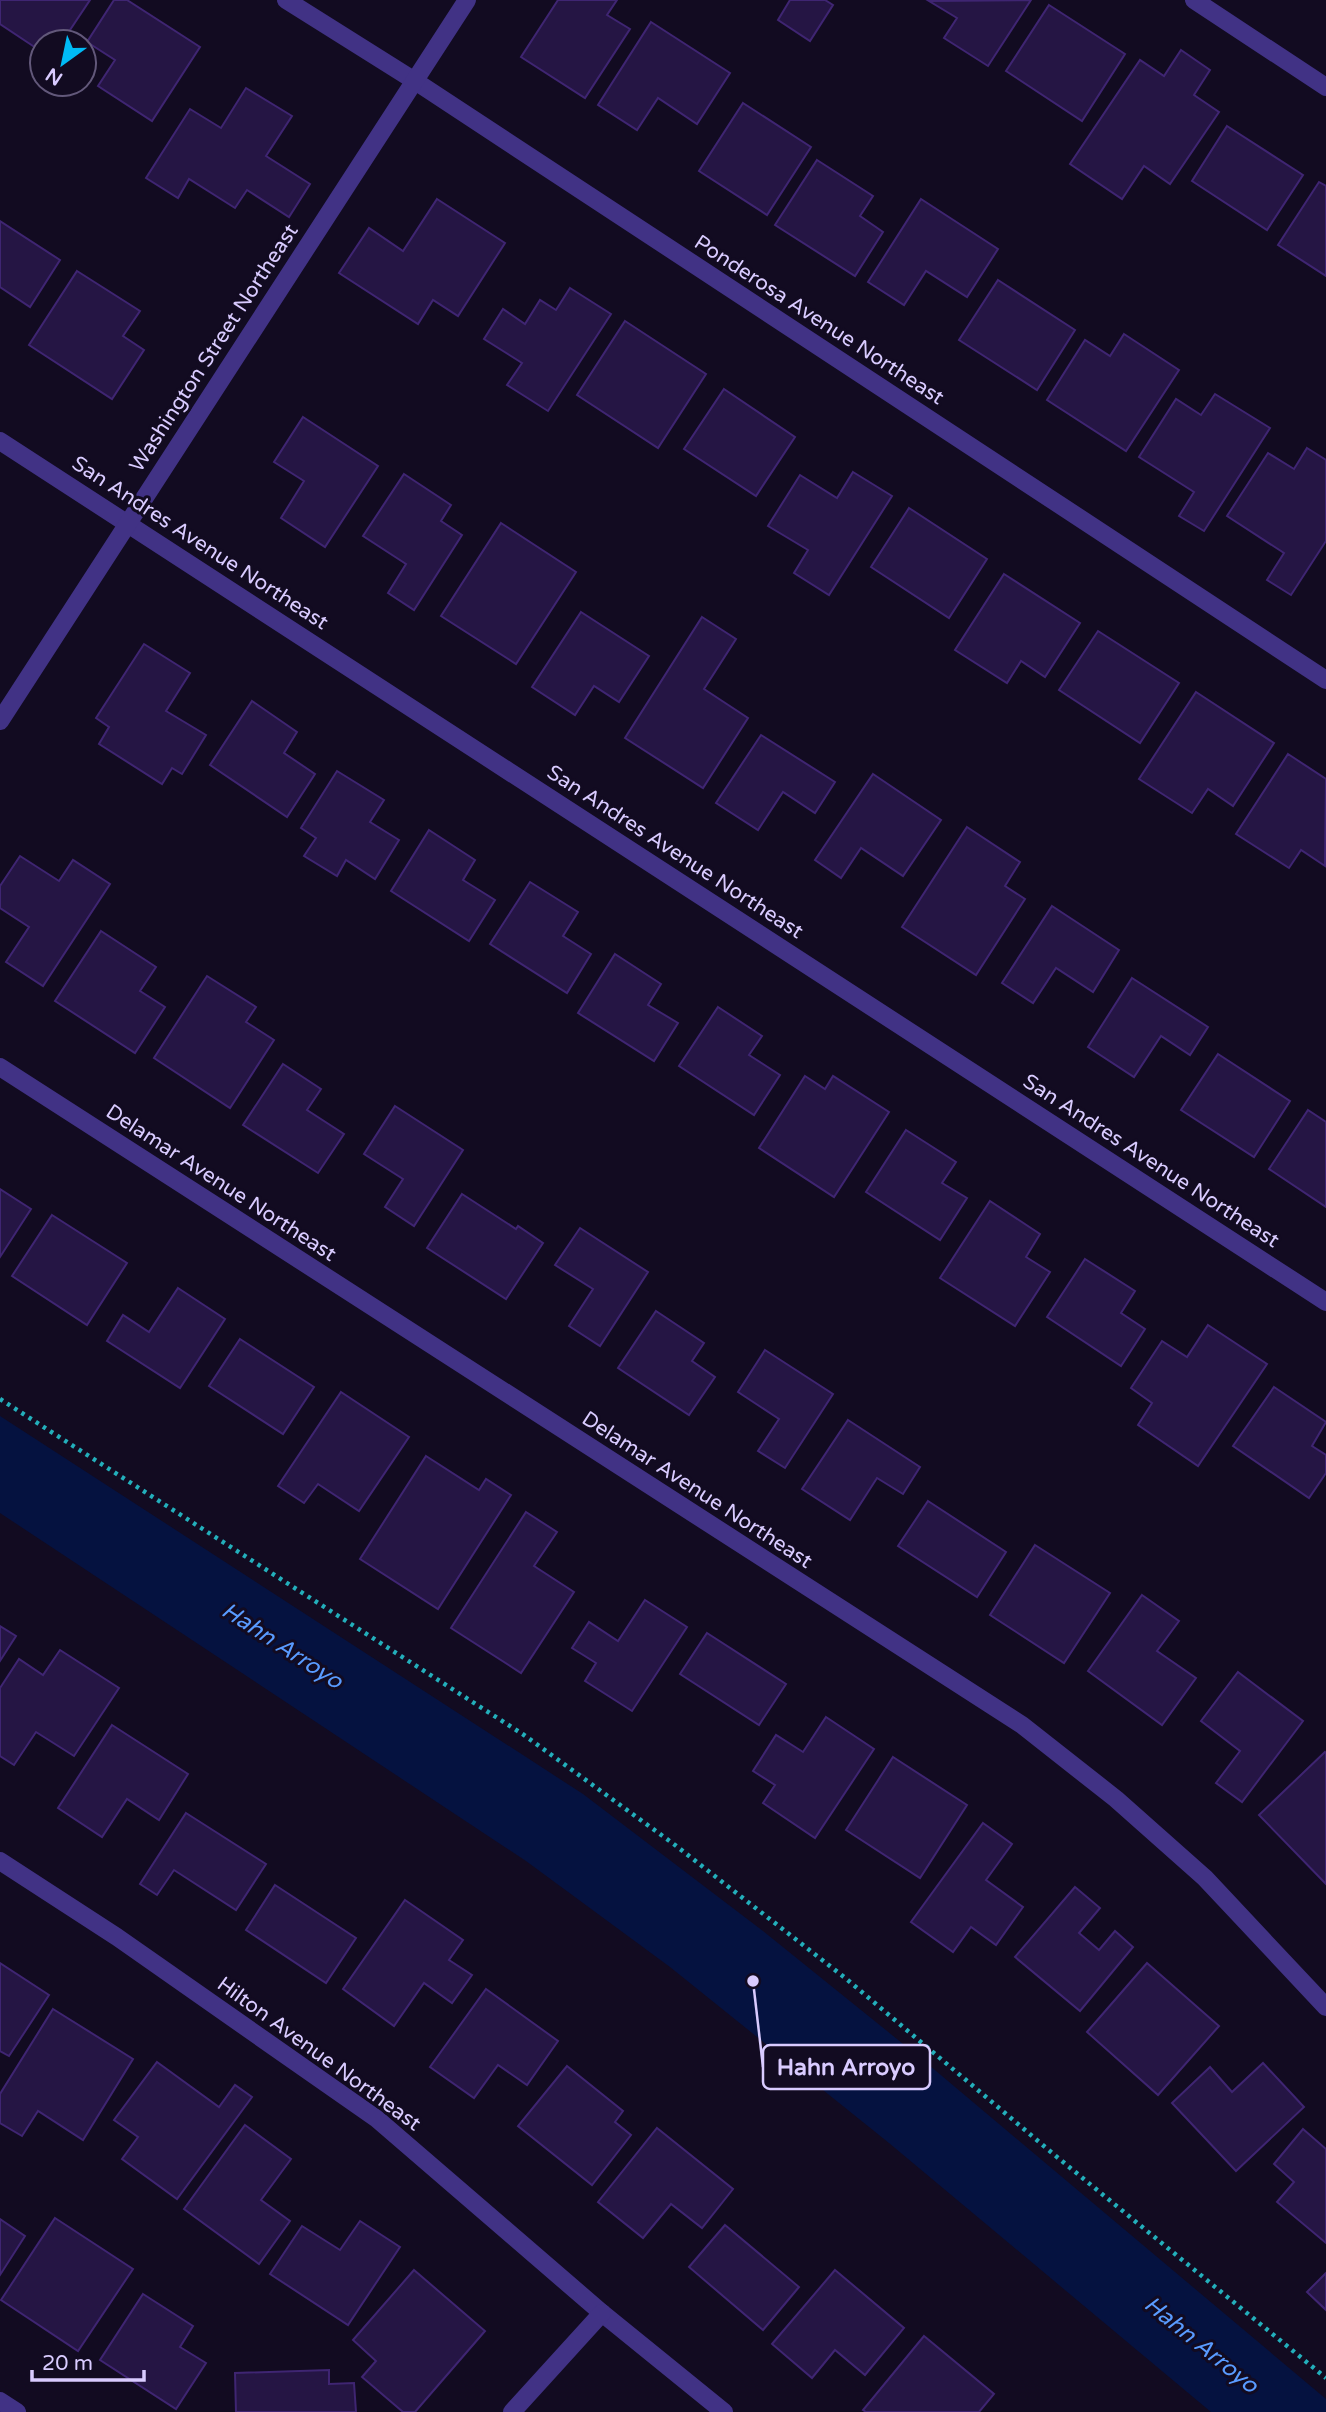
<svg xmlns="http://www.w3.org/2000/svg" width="1326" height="2412" viewBox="0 0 1326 2412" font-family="'Varela Round',sans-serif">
  <rect width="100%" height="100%" fill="#120b21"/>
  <path fill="#051240" d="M0,1416l583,378 180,137 160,129 403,339v13h-115l-322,-269 -219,-176 -144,-106 -526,-348z"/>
  <g fill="#251544" stroke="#3f2572" stroke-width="2">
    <path d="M0,0h90l-28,42h-20v10l-42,-28z"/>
    <path d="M114,0h13l73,47 -48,74 -54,-35 17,-26 -28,-18z"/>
    <path d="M558,0h59l-10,15 23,14 -45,69 -64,-41z"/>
    <path d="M790,0h35l8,5 -23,36 -32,-21z"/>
    <path d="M1031,0l-43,66 -44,-28 13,-20 -28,-17z"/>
    <path d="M1049,5l76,49 -43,67 -76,-50z"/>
    <path d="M651,22l79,51 -33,51 -39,-26 -21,32 -39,-25z"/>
    <path d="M1181,50l29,20 -16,25 25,17 -49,72 -26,-18 -22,33 -52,-35 70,-104 24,16z"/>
    <path d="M246,88l46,28 -26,40 44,28 -21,33 -42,-27 -12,18 -46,-29 -11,19 -32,-20 44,-69 31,19z"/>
    <path d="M743,103l68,44 -44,68 -68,-44z"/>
    <path d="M1227,126l76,49 -36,55 -75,-49z"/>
    <path d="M817,160l56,36 -13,20 23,16 -28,44 -80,-51z"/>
    <path d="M1319,182l7,4v90l-48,-31z"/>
    <path d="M437,199l68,44 -47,73 -25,-16 -15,24 -79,-51 30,-45 34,23z"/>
    <path d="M921,199l77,50 -31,48 -41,-26 -22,34 -36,-23z"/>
    <path d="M0,221l60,39 -30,47 -30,-20z"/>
    <path d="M77,271l63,40 -17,25 21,14 -32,49 -83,-54z"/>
    <path d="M998,280l77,50 -38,60 -78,-50z"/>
    <path d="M570,288l41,26 -63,97 -41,-26 15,-22 -38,-24 19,-30 22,15 15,-24 16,10z"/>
    <path d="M625,321l81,53 -48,74 -81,-53z"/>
    <path d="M1124,334l55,36 -53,81 -79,-51 38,-60 25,16z"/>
    <path d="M724,389l71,48 -39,59 -72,-47z"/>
    <path d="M1215,394l55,34 -66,103 -25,-15 15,-24 -55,-35 37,-58 25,16z"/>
    <path d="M303,417l75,49 -53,81 -44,-29 23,-37 -30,-19z"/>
    <path d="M1307,448l19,12v81l-35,54 -24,-15 17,-27 -57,-37 41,-63 26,16z"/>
    <path d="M853,472l39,24 -63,99 -35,-22 14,-23 -40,-24 32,-51 37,23z"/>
    <path d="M404,474l47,31 -10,16 21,14 -48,75 -26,-17 18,-29 -43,-28z"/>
    <path d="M909,508l78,51 -38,59 -78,-51z"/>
    <path d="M501,523l75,49 -60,92 -75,-48z"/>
    <path d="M1004,574l76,49 -35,54 -24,-16 -14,22 -52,-33z"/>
    <path d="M581,612l68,44 -30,46 -25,-16 -19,29 -43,-28z"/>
    <path d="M702,617l34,22 -32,50 44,29 -45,70 -78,-50z"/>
    <path d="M1098,631l81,52 -39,60 -81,-53z"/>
    <path d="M144,644l46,29 -24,38 40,24 -24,39 -10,-6 -10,16 -63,-40 10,-17 -13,-9z"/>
    <path d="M1196,692l78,51 -41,63 -25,-17 -16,24 -53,-34z"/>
    <path d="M252,701l45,31 -13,21 31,21 -28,43 -77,-52z"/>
    <path d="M761,735l74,47 -20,31 -32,-21 -25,38 -42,-27z"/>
    <path d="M1288,754l38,25 -1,87 -24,-16 -12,18 -53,-34z"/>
    <path d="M337,771l47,29 -14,22 29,18 -24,39 -29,-19 -9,16 -33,-20 12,-18 -15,-10z"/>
    <path d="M873,774l68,46 -38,56 -42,-28 -20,30 -26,-18z"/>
    <path d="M967,827l53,35 -15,24 20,13 -49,76 -74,-48z"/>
    <path d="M429,830l46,30 -12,20 32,20 -26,41 -78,-50z"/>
    <path d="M20,856l39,25 14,-21 37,24 -67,102 -37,-24 23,-35 -29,-19v-22z"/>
    <path d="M530,882l48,30 -15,24 28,18 -24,39 -77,-49z"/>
    <path d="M1052,906l67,44 -26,42 -37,-24 -23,35 -31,-20z"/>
    <path d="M101,931l55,36 -16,24 25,16 -30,46 -80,-52z"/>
    <path d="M615,954l46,30 -13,21 30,18 -24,38 -76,-48z"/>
    <path d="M207,976l49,31 -10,15 28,18 -44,68 -76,-50z"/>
    <path d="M1132,978l76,49 -18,28 -29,-19 -27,41 -46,-30z"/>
    <path d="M718,1007l44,29 -13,19 31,20 -26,40 -75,-49z"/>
    <path d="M1218,1054l72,47 -36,56 -73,-47z"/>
    <path d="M283,1064l38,25 -14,21 37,24 -26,39 -75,-48z"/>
    <path d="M805,1076l20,13 8,-13 56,36 -55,85 -75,-49z"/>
    <path d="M395,1106l68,44 -49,76 -29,-19 18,-28 -39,-25z"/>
    <path d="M1308,1110l18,12v85l-57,-38z"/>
    <path d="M906,1130l50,32 -14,21 25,15 -27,42 -74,-48z"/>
    <path d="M0,1189l31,20 -31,48z"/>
    <path d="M462,1194l54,35 2,-3 25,17 -37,56 -79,-51z"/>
    <path d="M990,1201l50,33 -14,23 24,15 -35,54 -75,-48z"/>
    <path d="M52,1215l75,48 -40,62 -75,-49z"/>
    <path d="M580,1228l68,44 -48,74 -31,-20 24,-37 -38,-24z"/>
    <path d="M1085,1259l50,32 -14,22 24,16 -24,37 -74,-49z"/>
    <path d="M178,1288l47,31 -45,69 -73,-47 16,-26 26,17z"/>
    <path d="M656,1311l48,32 -12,18 23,16 -26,38 -71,-47z"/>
    <path d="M1208,1325l59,39 -69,102 -60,-41 14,-22 -21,-15 31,-47 25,16z"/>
    <path d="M240,1339l74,48 -31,47 -74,-48z"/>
    <path d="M765,1350l68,44 -48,74 -27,-17 21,-32 -41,-27z"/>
    <path d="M1274,1387l52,35 -14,24 14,9v18l-17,25 -76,-52z"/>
    <path d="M341,1392l68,45 -50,74 -41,-27 -14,19 -26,-17z"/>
    <path d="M848,1420l72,47 -17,27 -26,-16 -27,42 -48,-31z"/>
    <path d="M426,1456l53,34 7,-11 25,16 -73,114 -78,-50z"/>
    <path d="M928,1501l78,51 -29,45 -79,-51z"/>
    <path d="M526,1512l31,20 -23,34 40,26 -53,81 -70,-45z"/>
    <path d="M1035,1545l75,48 -46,70 -74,-48z"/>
    <path d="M1142,1595l37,26 -22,30 39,27 -34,47 -74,-54z"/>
    <path d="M645,1600l42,27 -55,84 -47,-30 11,-18 -24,-15 17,-26 29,19z"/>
    <path d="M0,1626l16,10 -16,25z"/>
    <path d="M707,1633l79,51 -27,41 -79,-51z"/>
    <path d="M60,1650l59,38 -45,68 -38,-24 -22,33 -14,-9v-68l19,-29 24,16z"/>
    <path d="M1238,1672l65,49 -61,81 -26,-19 24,-32 -39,-30z"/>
    <path d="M826,1717l48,32 -59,89 -52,-35 12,-18 -22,-14 23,-36 27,17z"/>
    <path d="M112,1725l76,49 -29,46 -32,-21 -25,38 -44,-29z"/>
    <path d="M1325,1752l1,1v131l-67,-69z"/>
    <path d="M893,1757l74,48 -47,73 -74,-48z"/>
    <path d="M186,1813l80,51 -30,46 -62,-40 -17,25 -17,-11z"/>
    <path d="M983,1823l29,21 -26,36 37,27 -27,38 -25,-18 -18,25 -42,-30z"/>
    <path d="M275,1885l81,53 -30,45 -80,-53z"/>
    <path d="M1075,1887l25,21 -21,25 20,17 16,-19 18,16 -53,64 -65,-54z"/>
    <path d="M405,1900l58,40 -14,20 23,15 -20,28 -28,-20 -30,43 -51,-37z"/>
    <path d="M0,1963l49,32 -40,61 -9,-5z"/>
    <path d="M1147,1963l72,63 -61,69 -71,-63z"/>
    <path d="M486,1989l72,52 -31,44 -29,-20 -24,33 -44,-31z"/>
    <path d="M53,2009l80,50 -50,81 -45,-29 -16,25 -22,-13v-29z"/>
    <path d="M157,2062l62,45 16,-22 17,12 -75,102 -55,-40 16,-22 -24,-17z"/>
    <path d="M1263,2063l41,44 -68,64 -64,-68 38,-36 22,25z"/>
    <path d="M567,2066l56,45 -8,11 16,13 -39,50 -74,-59z"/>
    <path d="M245,2125l46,34 -30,41 29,21 -31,43 -75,-55z"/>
    <path d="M657,2128l76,61 -31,39 -31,-24 -28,34 -45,-36z"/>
    <path d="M1303,2129l23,20v94l-49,-41 17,-20 -20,-18z"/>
    <path d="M55,2218l78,51 -55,82 -77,-51z"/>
    <path d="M0,2219l25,17 -25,39z"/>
    <path d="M360,2221l40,26 -52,78 -78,-51 32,-48 38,24z"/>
    <path d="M725,2225l74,62 -36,43 -74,-63z"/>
    <path d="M414,2270l71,61 -70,81h-12l-41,-35 14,-16 -23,-21z"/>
    <path d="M835,2270l69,58 -39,47 -30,-25 -23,28 -40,-34z"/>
    <path d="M1326,2273v37l-19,-18z"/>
    <path d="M143,2294l50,32 -13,21 26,16 -30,46 -76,-49z"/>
    <path d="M924,2336l70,58 -15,18h-113l-3,-2z"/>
    <path d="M329,2370v14l25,-1 2,29h-120l-1,-39z"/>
  </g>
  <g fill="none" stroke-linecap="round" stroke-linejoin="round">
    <path stroke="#23afbb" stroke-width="4.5" stroke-dasharray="3.5 5" stroke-linecap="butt" d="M0,1399l524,336 151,110 169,132 213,180 269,221"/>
    <g stroke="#413285" stroke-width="18">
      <path d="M286,0l129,81 911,599"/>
      <path d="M1194,0l132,87"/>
      <path d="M0,441l1326,861"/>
      <path d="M0,721l467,-721"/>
      <path d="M0,1067l1022,658 94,74 89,79 121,129"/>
      <path d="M0,1861l117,76 260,182 225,194 122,99"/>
      <path d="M0,2401l17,11"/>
      <path d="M512,2412l90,-99"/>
    </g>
  </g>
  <g text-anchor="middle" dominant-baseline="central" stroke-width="6" stroke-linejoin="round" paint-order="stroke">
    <g font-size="21" fill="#d9cbff" stroke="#120b21">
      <text transform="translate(819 320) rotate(33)">Ponderosa Avenue Northeast</text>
      <text transform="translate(214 348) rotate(-57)">Washington Street Northeast</text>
      <text transform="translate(200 543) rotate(33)">San Andres Avenue Northeast</text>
      <text transform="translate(675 852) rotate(33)">San Andres Avenue Northeast</text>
      <text transform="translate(1151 1161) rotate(33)">San Andres Avenue Northeast</text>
      <text transform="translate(221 1183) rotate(33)">Delamar Avenue Northeast</text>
      <text transform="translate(697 1490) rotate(33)">Delamar Avenue Northeast</text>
      <text transform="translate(319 2054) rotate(36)">Hilton Avenue Northeast</text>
    </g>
    <g font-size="23" font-style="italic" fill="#599bff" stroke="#120b21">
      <text transform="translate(282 1646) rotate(33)">Hahn Arroyo</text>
      <text transform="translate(1201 2345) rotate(39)">Hahn Arroyo</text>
    </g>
  </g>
  <path fill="none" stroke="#d9cbff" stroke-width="2.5" d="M753 1981L763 2067"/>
  <circle fill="#d9cbff" stroke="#120b21" stroke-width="2.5" cx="753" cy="1981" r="7"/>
  <rect fill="#120b21" stroke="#d9cbff" stroke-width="2.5" x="763" y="2045" width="167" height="44" rx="7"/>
  <g font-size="23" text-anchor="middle" font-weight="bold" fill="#d9cbff">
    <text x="846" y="2075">Hahn Arroyo</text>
  </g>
  <g transform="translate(63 63) rotate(213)"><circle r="33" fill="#120b21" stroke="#62587a" stroke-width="2"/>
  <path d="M0-5L12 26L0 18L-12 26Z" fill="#00bbf6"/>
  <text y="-10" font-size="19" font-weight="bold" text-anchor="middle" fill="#d9cbff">N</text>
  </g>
  <path d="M32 2370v10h112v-10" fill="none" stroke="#d9cbff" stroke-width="3.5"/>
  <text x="42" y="2370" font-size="21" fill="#d9cbff" stroke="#120b21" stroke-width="5" paint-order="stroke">20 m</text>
</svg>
